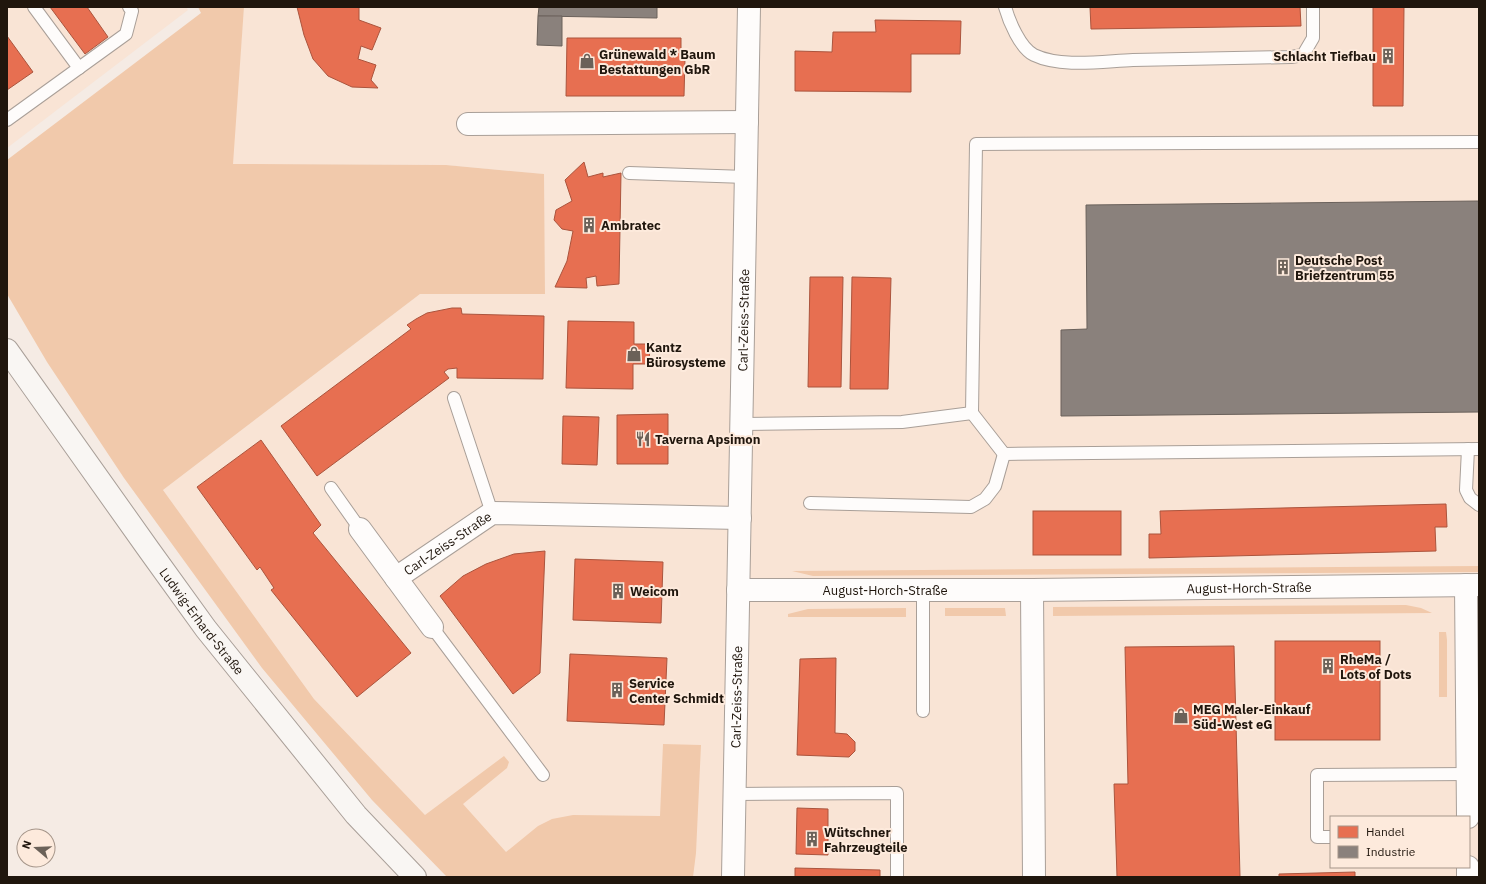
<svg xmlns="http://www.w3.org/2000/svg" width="1486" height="884" viewBox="0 0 1486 884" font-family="'IBM Plex Sans',sans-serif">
  <rect width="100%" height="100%" fill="#f5ebe4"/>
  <g fill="#f9e4d5" fill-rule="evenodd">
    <path d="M7,7h179l2,3 -181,138z"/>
    <path d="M244,7h1235v870h-1007l-47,-62 -111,-116 -151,-209 257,-196h125l-2,-120 -97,-9 -214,-1zM1331,817h138v50h-138z"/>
  </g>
  <g fill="#f1c9ab">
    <path d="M198,7h46l-11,157 213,1 98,9 1,120h-125l-257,196 151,209 111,116 79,-59 5,6 -2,6 -44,36 43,48 32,-26 14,-7 21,-4 87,1 3,-72 38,1 -5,108 -3,24h-246l-75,-77 -110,-132 -138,-190 -77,-116 -40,-68v-134l194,-147z"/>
    <path d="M1479,566v6l-666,4 -21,-5z"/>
    <path d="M1406,605l15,3 11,5 -379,3v-9z"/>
    <path d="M906,608v9h-118v-3l20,-5z"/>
    <path d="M945,608h60l1,8h-61z"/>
    <path d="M1439,632h7l1,8v57h-8z"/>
  </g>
  <g fill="#e76f51" stroke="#ab543d">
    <path d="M50,7h37l21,30 -23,17z"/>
    <path d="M297,7h62v13l22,8 -9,22 -11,-4 -3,13 18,6 -5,15 7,8 -26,-1 -24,-11 -15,-17 -9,-24z"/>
    <path d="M1090,7h210l1,19 -210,3z"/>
    <path d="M1373,7h31l-1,99h-30z"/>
    <path d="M875,20l86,1 -1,33h-49v38l-116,-1v-40l37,1 1,-20h43z"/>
    <path d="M7,36l26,36 -26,18z"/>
    <path d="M567,38h114v19l4,1 -1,38h-118z"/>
    <path d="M584,162l4,15 15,-4v4l18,-4 -2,111 -22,2 -1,-10 -10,2 1,10 -32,-1 12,-26 6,-30 -11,-2 -8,-9 2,-10 16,-9 -7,-21z"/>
    <path d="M810,277h33l-2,110h-33z"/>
    <path d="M852,277l39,1 -3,111h-38z"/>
    <path d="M452,308h9l1,6 82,2 -1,63 -86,-1v-10l-9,1 -4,3 5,6 -132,98 -36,-50 130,-97 -4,-4 9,-6 11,-6z"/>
    <path d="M568,321l66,1v22h16l-1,20h-16v25l-67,-1z"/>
    <path d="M668,414v50h-51v-49z"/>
    <path d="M563,416l36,1 -2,48 -35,-1z"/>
    <path d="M261,440l60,85 -8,8 98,120 -54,44 -86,-107 3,-2 -14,-21 -3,3 -60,-83z"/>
    <path d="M1446,504l1,23h-12l1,24 -287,7v-24h12l-1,-23z"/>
    <rect x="1033" y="511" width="88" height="44"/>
    <path d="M545,551l-5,122 -27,21 -73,-98 23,-20 23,-12 28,-10z"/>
    <path d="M575,559l88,3 -2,61 -88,-3z"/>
    <rect x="1275" y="641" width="105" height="99"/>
    <path d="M1234,646l6,231h-123l-3,-93h14l-3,-137z"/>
    <path d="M570,654l97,4 -3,67 -97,-4z"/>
    <path d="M836,658l-1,75 12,1 8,8v9l-6,6 -52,-2 3,-96z"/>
    <path d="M797,808l31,1v46l-32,-1z"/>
    <path d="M795,868l85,2v7h-85z"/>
    <path d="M1355,872v5h-76v-3z"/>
  </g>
  <g fill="#8a817c" stroke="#6a615b">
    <path d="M539,7h118v11l-119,-2z"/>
    <path d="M538,16h24v30l-25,-1z"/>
    <path d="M1479,201v211l-418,4v-86l26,-1 -1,-124z"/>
  </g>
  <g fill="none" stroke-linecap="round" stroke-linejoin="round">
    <g stroke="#a99f98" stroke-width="14">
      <g id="lane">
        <path d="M34,7l45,61"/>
        <path d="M1005,7c4,14 15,41 29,48 27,13 70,6 99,5 53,-1 106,-2 158,-3l12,-2 10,-17v-31"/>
        <path d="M7,120l119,-86 6,-23 -3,-4"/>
        <path d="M1479,142l-503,2 -4,269 32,41 475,-5"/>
        <path d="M629,173l117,4"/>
        <path d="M454,398l38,115"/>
        <path d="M742,424l160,-2 70,-9"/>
        <path d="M1468,449l-2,41 4,8 9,7"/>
        <path d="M331,488l29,41"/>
        <path d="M810,503l161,4 14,-8 10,-13 9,-32"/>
        <path d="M432,627l111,148"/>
        <path d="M923,711v-121"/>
        <path d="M735,794l162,-1v84"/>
        <path d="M1331,837h-14v-62l151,-1"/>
      </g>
    </g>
    <g stroke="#a99f98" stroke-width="24">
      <g id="street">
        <path d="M468,124l279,-2"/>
        <path d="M360,529l72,98"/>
        <path id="s1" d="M396,578l96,-65 248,5"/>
        <path d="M1466,585l2,232"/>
        <path id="s2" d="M738,590h294l447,-5"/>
        <path d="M1032,590l2,287"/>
        <path d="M1468,867v10"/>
        <path id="s3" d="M733,877l16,-870"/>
      </g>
    </g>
    <g stroke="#a99f98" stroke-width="24">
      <g id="secondary">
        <path id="s4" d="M7,350l142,200 57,79 150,186 59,62"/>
      </g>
    </g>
    <use href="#lane" stroke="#fefcfb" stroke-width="12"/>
    <use href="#street" stroke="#fefcfb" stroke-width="22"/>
    <use href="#secondary" stroke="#f9f6f3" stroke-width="22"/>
  </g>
  <defs>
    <g id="building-bare" transform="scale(1.2)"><path d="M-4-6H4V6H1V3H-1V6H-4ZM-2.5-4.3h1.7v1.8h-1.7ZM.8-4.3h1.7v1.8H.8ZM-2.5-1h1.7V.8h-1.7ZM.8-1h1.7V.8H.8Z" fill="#6b6158" stroke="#fdeadc" stroke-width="2.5" paint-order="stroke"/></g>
    <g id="shop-bare" transform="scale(1.2)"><path d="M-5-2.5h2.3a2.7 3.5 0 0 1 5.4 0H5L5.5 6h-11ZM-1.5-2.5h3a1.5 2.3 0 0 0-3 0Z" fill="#6b6158" stroke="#fdeadc" stroke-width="2.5" paint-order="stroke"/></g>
    <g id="restaurant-bare" transform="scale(1.2)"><path d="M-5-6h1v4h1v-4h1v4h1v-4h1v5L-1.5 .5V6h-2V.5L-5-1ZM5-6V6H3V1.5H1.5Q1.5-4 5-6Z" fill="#6b6158" stroke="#fdeadc" stroke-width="2.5" paint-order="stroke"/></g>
  </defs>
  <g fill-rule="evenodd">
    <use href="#building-bare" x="1388" y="56"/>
    <use href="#shop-bare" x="587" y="61"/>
    <use href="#building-bare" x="589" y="225"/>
    <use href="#building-bare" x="1283" y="267"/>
    <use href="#shop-bare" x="634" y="354"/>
    <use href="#restaurant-bare" x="643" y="439"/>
    <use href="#building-bare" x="618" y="591"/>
    <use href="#building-bare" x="1328" y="666"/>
    <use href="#building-bare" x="617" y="690"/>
    <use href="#shop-bare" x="1181" y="716"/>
    <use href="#building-bare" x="812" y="839"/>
  </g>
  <g text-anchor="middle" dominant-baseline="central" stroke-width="4" stroke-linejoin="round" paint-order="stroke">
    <g font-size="13" font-weight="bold" fill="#20160d" stroke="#fdeadc" text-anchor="start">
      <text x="599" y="54">Grünewald * Baum<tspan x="599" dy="15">Bestattungen GbR</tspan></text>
      <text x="1376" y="56" text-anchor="end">Schlacht Tiefbau</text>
      <text x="601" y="225">Ambratec</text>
      <text x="1295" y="260">Deutsche Post<tspan x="1295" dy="15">Briefzentrum 55</tspan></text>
      <text x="646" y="347">Kantz<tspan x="646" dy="15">Bürosysteme</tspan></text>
      <text x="655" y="439">Taverna Apsimon</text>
      <text x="630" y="591">Weicom</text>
      <text x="1340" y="659">RheMa /<tspan x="1340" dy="15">Lots of Dots</tspan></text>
      <text x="629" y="683">Service<tspan x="629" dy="15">Center Schmidt</tspan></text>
      <text x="1193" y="709">MEG Maler-Einkauf<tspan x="1193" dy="15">Süd-West eG</tspan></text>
      <text x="824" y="832">Wütschner<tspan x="824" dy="15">Fahrzeugteile</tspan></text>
    </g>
    <g font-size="13" fill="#20160d" stroke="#fdeadc">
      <text stroke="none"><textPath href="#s3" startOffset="557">Carl-Zeiss-Straße</textPath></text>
      <text stroke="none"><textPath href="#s1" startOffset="62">Carl-Zeiss-Straße</textPath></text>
      <text stroke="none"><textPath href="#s2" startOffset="511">August-Horch-Straße</textPath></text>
      <text stroke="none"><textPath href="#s2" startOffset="147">August-Horch-Straße</textPath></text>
      <text stroke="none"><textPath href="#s4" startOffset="334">Ludwig-Erhard-Straße</textPath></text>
      <text stroke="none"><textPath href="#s3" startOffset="180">Carl-Zeiss-Straße</textPath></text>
    </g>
  </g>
  <rect width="1486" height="884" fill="none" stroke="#20160d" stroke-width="16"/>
  <rect x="1330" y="816" width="140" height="52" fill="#fdeadc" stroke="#a59589"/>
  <rect x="1338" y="826" width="20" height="12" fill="#e76f51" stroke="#a59589"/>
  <text x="1366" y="836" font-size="12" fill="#20160d">Handel</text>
  <rect x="1338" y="846" width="20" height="12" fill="#8a817c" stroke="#a59589"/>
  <text x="1366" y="856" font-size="12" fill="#20160d">Industrie</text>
  <g transform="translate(36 848) rotate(289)"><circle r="19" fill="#fdeadc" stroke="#a59589"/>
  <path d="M0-3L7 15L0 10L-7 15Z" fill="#6b6158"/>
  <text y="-6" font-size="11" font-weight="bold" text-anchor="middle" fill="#20160d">N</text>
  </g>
</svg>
